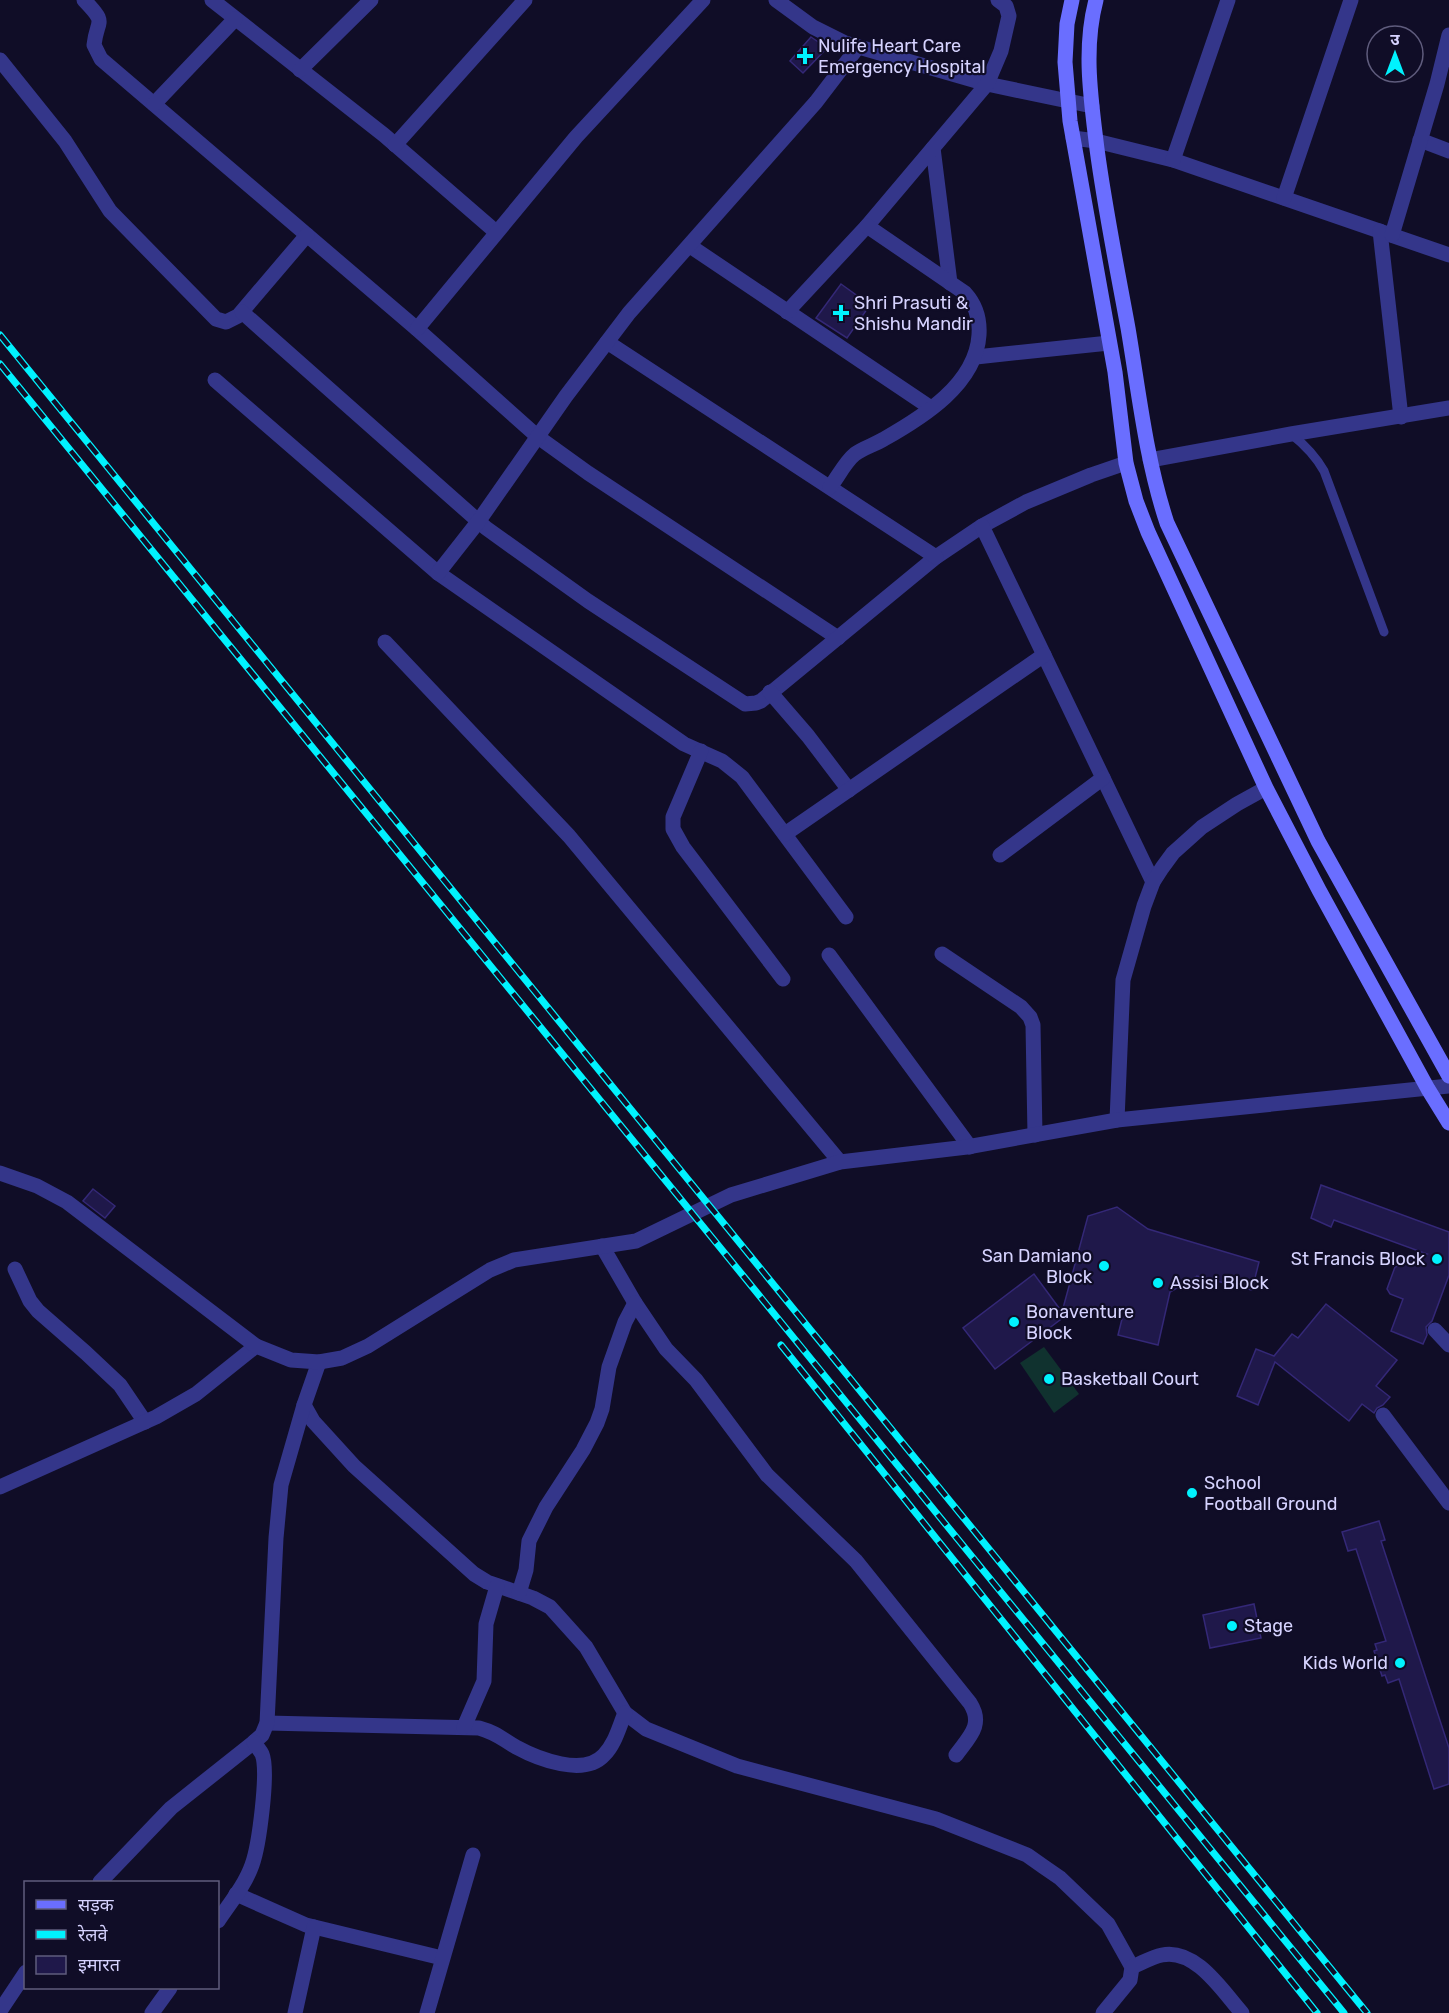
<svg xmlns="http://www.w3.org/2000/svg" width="1449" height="2013" viewBox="0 0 1449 2013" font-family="Rubik,'Noto Sans Devanagari',sans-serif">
  <rect width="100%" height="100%" fill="#100d27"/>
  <path fill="#10322f" d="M1044,1347l35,47 -25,19 -34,-50z"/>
  <g fill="#1f184a" stroke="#342877" stroke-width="1.5">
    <path d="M811,37l16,11 -24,25 -13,-12z"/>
    <path d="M841,284l29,21 -23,33 -31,-20z"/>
    <path d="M1321,1185l128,47v43l-17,46 -6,6 1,8 -4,9 -32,-13 12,-32 -13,-5 -3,-5 8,-22 32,-13 -93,-34 -3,7 -20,-9z"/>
    <path d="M93,1189l22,17 -10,12 -22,-17z"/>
    <path d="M1117,1207l31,22 111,33 -7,28 -55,-14 -27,16 -12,53 -40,-10 4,-16 -46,-11 -81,61 -32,-41 71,-54 28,38 26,-96z"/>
    <path d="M1326,1304l71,56 -21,26 14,11 -7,8 -6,3 -3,5 -12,-9 -13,17 -74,-59 -17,43 -21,-9 19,-47 18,7 18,-22 6,4z"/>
    <path d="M1379,1521l6,19 -4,1 68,207v36l-15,5 -35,-110 -11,4 -3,-8 -3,1 -8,-25 3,-1 -2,-6 11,-3 -30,-92 -8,2 -6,-19z"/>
    <path d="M1254,1604l7,34 -51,10 -7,-33z"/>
  </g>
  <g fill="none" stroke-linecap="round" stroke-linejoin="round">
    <path stroke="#34368a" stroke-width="9" d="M1291,434c14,11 24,21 33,37l60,161"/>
    <g stroke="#34368a" stroke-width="15">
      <path d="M84,0c24,25 13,18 10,45l7,14 316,270 121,108 50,36 250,165"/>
      <path d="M212,0l172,135 112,97"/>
      <path d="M776,0l37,27 32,16 142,41 105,22"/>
      <path d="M0,60l65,81 45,70 106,108 10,3 12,-6 69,-81"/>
      <path d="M300,70l71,-70"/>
      <path d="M154,104l81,-85"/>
      <path d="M1073,138l23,3 77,19 276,95"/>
      <path d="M1420,140l29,11"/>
      <path d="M395,145l130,-145"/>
      <path d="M933,148l17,135"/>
      <path d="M1173,160l55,-160"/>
      <path d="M1284,198l67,-198"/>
      <path d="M1380,231l21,186"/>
      <path d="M1392,235l45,-151 12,-49"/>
      <path d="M690,246l241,162"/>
      <path d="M242,312l244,216 102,73 157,103 11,-1 5,-2 175,-144 46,-31 44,-24 65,-27 35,-12"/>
      <path d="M787,312l80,-86 120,-142 14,-33 8,-35 -3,-10 -8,-6"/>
      <path d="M417,329l159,-192 127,-137"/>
      <path d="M607,342l329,215"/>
      <path d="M976,357l133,-14"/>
      <path d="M215,380l223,193 246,171 38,17 20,16 104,140"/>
      <path d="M1150,460l141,-26 158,-26"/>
      <path d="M830,487c8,-10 15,-25 25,-33 8,-6 19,-9 29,-15 39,-22 92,-55 95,-104 1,-16 -3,-30 -14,-42l-98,-67"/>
      <path d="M982,526l171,356"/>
      <path d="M438,573l40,-51 88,-126 63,-83 187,-211 42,-55"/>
      <path d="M385,642l184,194 271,326"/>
      <path d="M770,692l38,44 41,54"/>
      <path d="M701,751l-28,66v12l10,18 100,132"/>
      <path d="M785,834l259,-179"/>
      <path d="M1000,855l103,-77"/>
      <path d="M942,954l79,53 9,10 3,8 2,110"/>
      <path d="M829,955l141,192"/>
      <path d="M1117,1120l6,-140 21,-74 9,-24 9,-14 11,-15 29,-26 35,-23 29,-16"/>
      <path d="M602,1246l33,57 31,46 30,31 71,95 89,86 114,142c14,22 -1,34 -14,52"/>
      <path d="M15,1269l15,32 8,10 48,42 34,32 25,37"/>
      <path d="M1435,1330l14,15"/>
      <path d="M304,1405l9,16 41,45 120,108 13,8 46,16 17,9 36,40 39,66 21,16 91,37 199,53 91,36 17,12 16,11 48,46 24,43 -2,13 -27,33"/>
      <path d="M1383,1415l66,88"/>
      <path d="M0,1487l156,-70 40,-23 60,-48"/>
      <path d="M519,1593l7,-23 3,-29 17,-34 37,-57 14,-27 5,-14 7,-42 16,-45 10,-19"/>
      <path d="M267,1723l212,5c18,5 23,11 37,19 22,12 68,30 88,8 11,-11 15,-28 21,-42"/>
      <path d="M464,1727l20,-46 2,-57 11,-38"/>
      <path d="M100,1882l71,-74 83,-66 8,-7 5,-12 9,-185 5,-53 23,-80 15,-43"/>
      <path d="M236,1894l70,31 136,33"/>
      <path d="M218,1921c12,-18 27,-36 34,-56 7,-19 17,-94 10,-111 -2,-4 -6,-8 -8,-12"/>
      <path d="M1132,1967c10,-4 20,-10 30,-12 34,-7 61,37 80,58"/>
      <path d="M0,2011l26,-39"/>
      <path d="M152,2013l18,-25"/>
      <path d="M295,2013l19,-86"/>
      <path d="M427,2013l46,-158"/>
    </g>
    <path stroke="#34368a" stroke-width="15" d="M0,1173l37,13 30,16 189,144 35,14 28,2 23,-4 26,-12 122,-76 24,-10 122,-19 95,-46 109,-33 127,-15 150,-27 332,-34"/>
    <g stroke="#6a6eff" stroke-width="15">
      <path d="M1072,0l-5,24 -2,38 5,59 45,251 11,91 10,38 12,31 118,256 53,102 109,199 21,34"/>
      <path d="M1096,0c-13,49 -5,99 1,149 8,60 20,119 31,179 11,65 18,132 39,195l151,318 131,235"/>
    </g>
    <g stroke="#00f2fe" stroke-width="7">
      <g id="rail">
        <path d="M0,335l1367,1678"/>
        <path d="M0,364l1344,1649"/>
        <path d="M781,1345l536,668"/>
      </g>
    </g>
    <use href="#rail" stroke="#100d27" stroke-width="4.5" stroke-dasharray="14" stroke-linecap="butt"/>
  </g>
  <g fill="#00f2fe" stroke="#100d27" stroke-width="2">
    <path d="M802 47h6v6h6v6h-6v6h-6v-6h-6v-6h6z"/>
    <path d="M838 304h6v6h6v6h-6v6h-6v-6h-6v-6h6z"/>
    <circle cx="1437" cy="1259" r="6"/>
    <circle cx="1104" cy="1266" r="6"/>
    <circle cx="1158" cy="1283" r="6"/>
    <circle cx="1014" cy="1322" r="6"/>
    <circle cx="1049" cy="1379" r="6"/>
    <circle cx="1192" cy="1493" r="6"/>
    <circle cx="1232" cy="1626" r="6"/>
    <circle cx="1400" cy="1663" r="6"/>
  </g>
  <g text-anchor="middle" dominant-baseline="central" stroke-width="4.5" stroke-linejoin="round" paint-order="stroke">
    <g font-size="18" fill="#d6d3ff" stroke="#100d27" text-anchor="start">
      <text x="818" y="46">Nulife Heart Care<tspan x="818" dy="21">Emergency Hospital</tspan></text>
      <text x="854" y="303">Shri Prasuti &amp;<tspan x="854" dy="21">Shishu Mandir</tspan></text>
      <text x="1092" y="1256" text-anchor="end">San Damiano<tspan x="1092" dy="21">Block</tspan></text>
      <text x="1425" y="1259" text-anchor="end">St Francis Block</text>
      <text x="1170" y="1283">Assisi Block</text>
      <text x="1026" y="1312">Bonaventure<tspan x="1026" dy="21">Block</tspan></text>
      <text x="1061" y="1379">Basketball Court</text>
      <text x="1204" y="1483">School<tspan x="1204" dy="21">Football Ground</tspan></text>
      <text x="1244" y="1626">Stage</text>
      <text x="1388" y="1663" text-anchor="end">Kids World</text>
    </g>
  </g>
  <rect x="24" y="1881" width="195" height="108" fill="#100d27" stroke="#5f5c7d" stroke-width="1.5"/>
  <rect x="36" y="1900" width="30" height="9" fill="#6a6eff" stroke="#5f5c7d" stroke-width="1.5"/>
  <text x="78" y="1911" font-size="18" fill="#d6d3ff">सड़क</text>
  <rect x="36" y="1930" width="30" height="9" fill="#00f2fe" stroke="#5f5c7d" stroke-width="1.5"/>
  <text x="78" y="1941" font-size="18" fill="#d6d3ff">रेलवे</text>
  <rect x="36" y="1956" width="30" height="18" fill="#1f184a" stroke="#5f5c7d" stroke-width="1.5"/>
  <text x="78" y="1971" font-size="18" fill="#d6d3ff">इमारत</text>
  <g transform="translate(1395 54)"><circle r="28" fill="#100d27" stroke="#5f5c7d" stroke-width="1.5"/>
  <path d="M0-4.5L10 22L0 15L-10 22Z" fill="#00f2fe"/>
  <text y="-9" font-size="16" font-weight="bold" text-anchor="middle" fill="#d6d3ff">उ</text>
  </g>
</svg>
